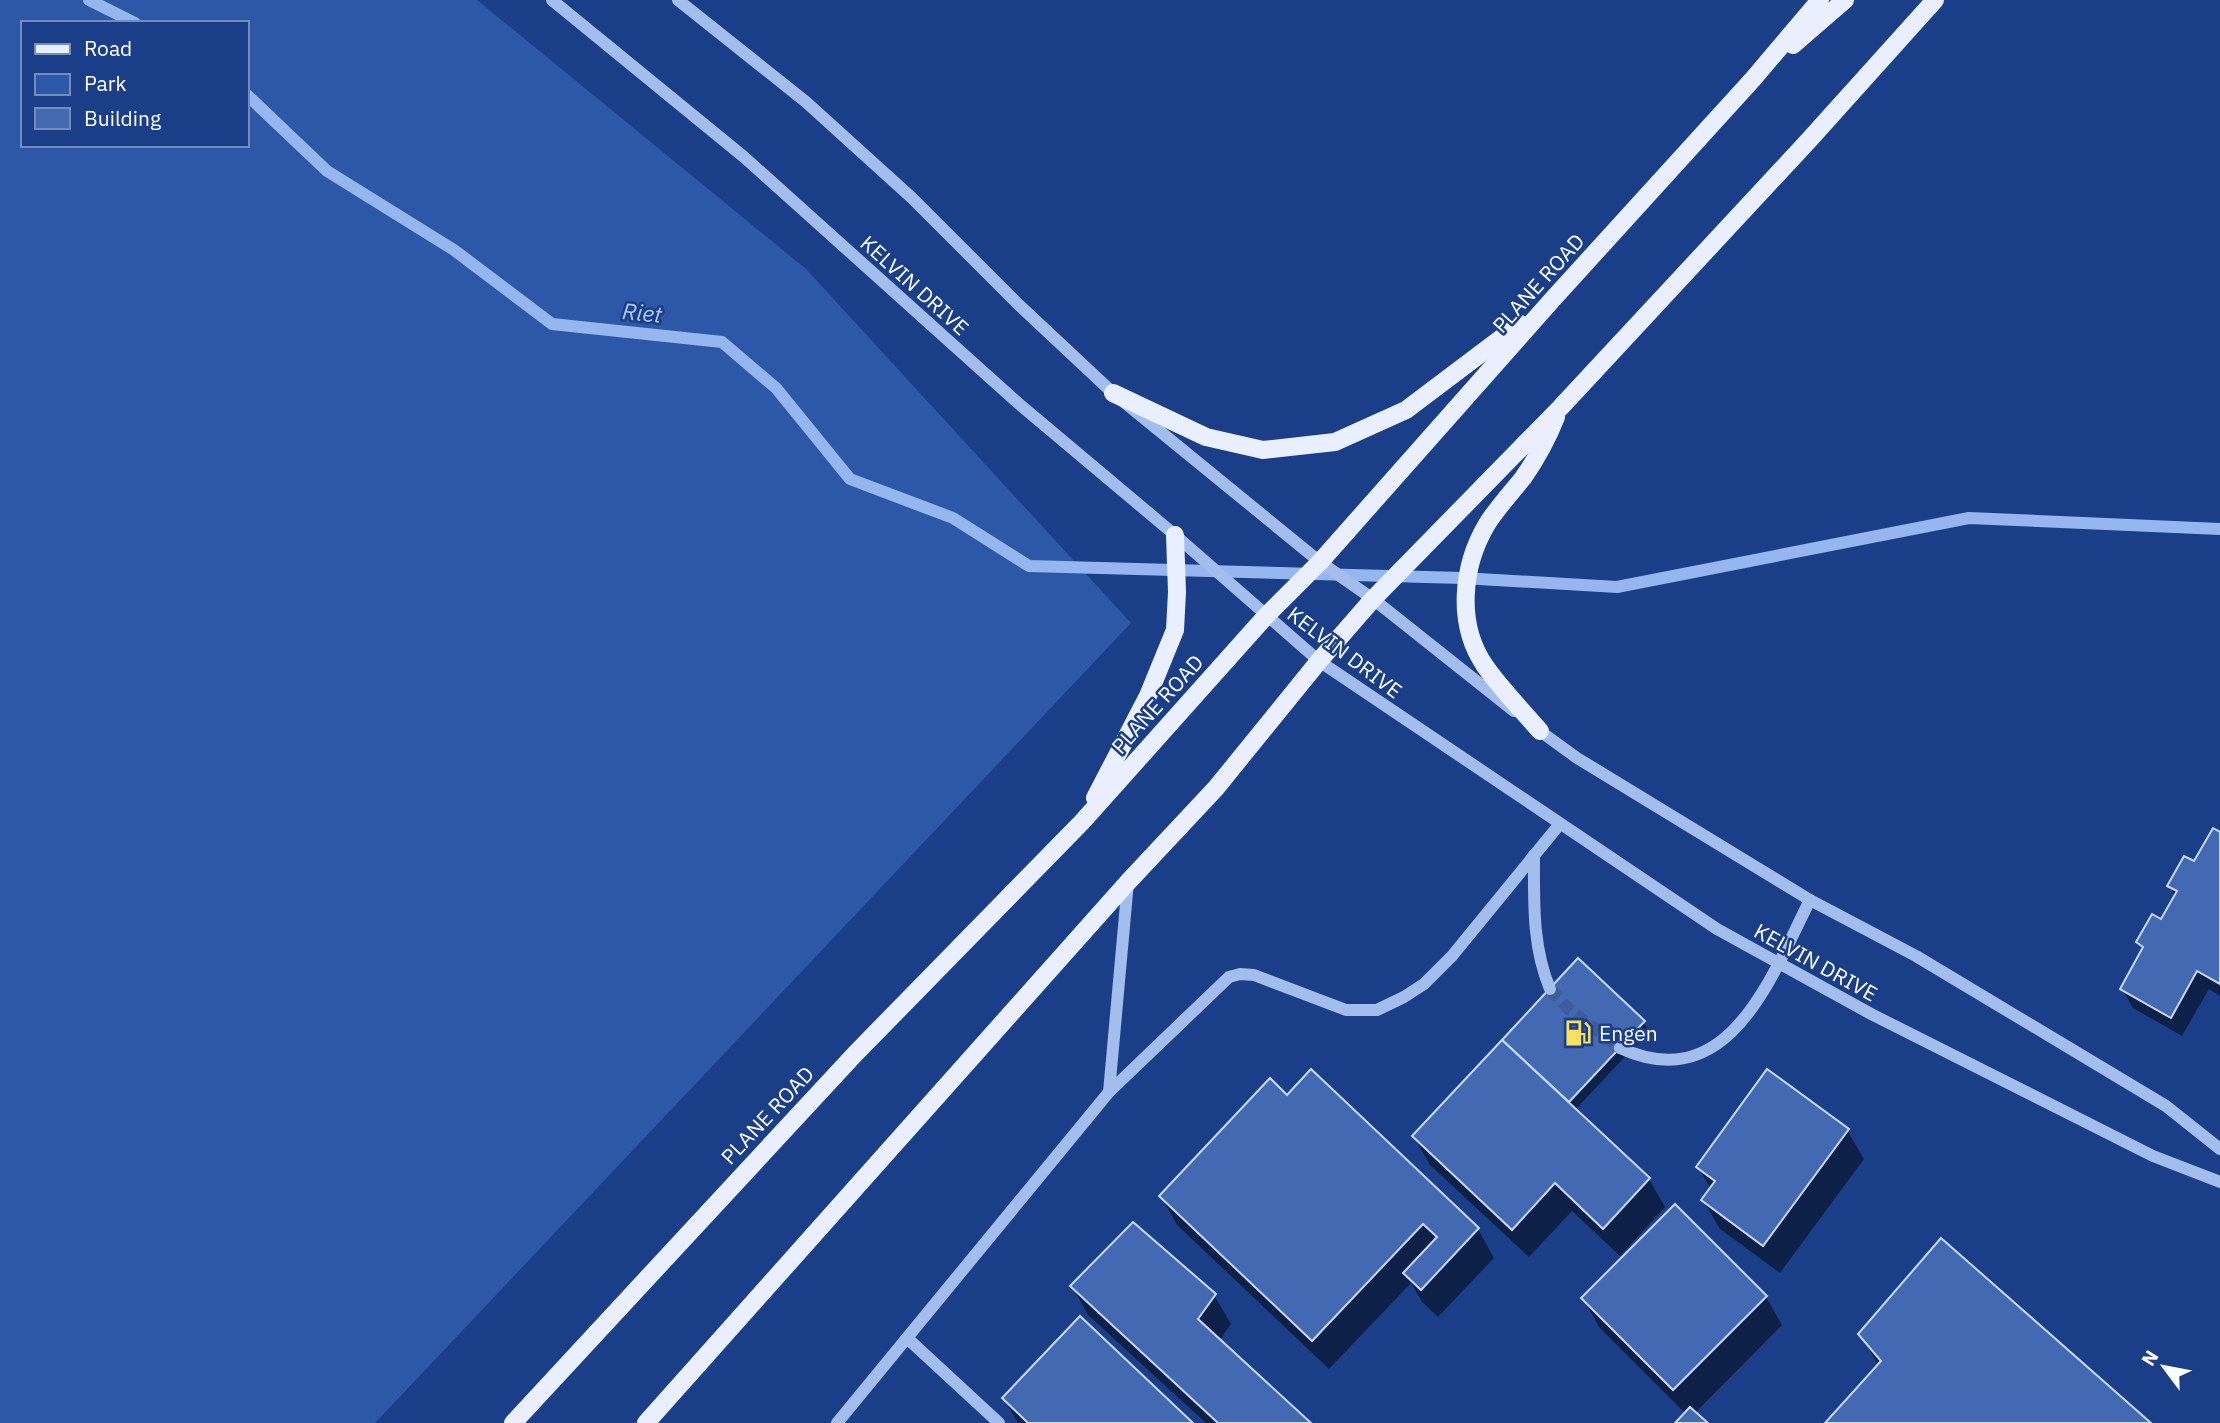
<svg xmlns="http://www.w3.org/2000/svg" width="2220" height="1423" viewBox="0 0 2220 1423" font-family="'IBM Plex Sans',sans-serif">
  <rect width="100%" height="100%" fill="#1a3f88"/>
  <path fill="#2d58a7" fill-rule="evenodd" d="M0,0h477l329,269 325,354 -756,800h-375zM23,23h224v122h-224z"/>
  <g fill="#0007">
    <path d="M2220,834v162l-11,-7 -27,47 -49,-28 -11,-19 21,-38 -5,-9 24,-21 14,-24 -7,-11 25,-23z"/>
    <path d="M1643,1022l6,9 -74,79 74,69 16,28 -45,49 -48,-45 -43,46 -99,-92 -16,-28 90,-96z"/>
    <path d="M1287,1097l191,132 16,29 -56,59 -16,-15 -11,-19 -82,86 -152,-144 -16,-29z"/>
    <path d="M1847,1130l17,29 -84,114 -60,-44 -17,-29 8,-11 -13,-22z"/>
    <path d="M1072,1286l142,9 17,29 -12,17 89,82h-102l-118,-108z"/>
    <path d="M1766,1297l16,28 -87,88 10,10h-27l8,-9 -87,-87 -16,-29z"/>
    <path d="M1860,1334l288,89h-321l52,-57z"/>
    <path d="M1004,1399l187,24h-173z"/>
  </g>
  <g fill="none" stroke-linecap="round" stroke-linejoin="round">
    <g stroke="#96b6ef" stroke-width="12">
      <path d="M89,0l46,23"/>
      <path d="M247,95l80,76 127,79 98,74 170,18 54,46 74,91 103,39 76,48 433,12 155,9 352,-69 251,11"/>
    </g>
  </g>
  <g fill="#4369b2" stroke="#c9daf9" stroke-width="2">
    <path d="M2213,828l7,4v152l-23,-13 -26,47 -51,-29 23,-42 -7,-5 16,-28 9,5 16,-28 -10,-5 17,-30 10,5z"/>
    <path d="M1578,958l67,63 -76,81 -67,-62z"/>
    <path d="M1502,1040l148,138 -47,51 -48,-46 -43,47 -100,-94z"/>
    <path d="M1311,1069l168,159 -58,62 -18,-17 34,-36 -14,-13 -111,117 -153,-145 111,-118 17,17z"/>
    <path d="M1767,1069l82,60 -86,117 -62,-46 14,-19 -19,-14z"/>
    <path d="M1675,1204l92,92 -94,94 -92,-92z"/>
    <path d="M1133,1222l83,72 -18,25 113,104h-93l-148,-137z"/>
    <path d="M1941,1238l210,185h-326l56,-62 -23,-27z"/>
    <path d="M1080,1316l113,107h-165l-26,-25z"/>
    <path d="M1690,1407l18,16h-33z"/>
  </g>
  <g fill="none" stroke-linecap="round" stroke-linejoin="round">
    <path stroke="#3c5c9a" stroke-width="12" stroke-dasharray="12 6" stroke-linecap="butt" d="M1550,989l20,21 50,38"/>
    <g stroke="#a3bded" stroke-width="12">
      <path d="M552,0l192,157 274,246 157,132 144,126 398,268 156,86 280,141 67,26"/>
      <path d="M678,0l128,102 106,96 107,107 94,88 207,169 53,37 141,112"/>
      <path d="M1533,726l44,32 233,142 106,56 250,150 54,43"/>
      <path d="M1534,855c0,46 -2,91 16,134"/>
      <path d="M1620,1048c109,50 151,-71 190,-148"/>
      <path d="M1109,1092l19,-210"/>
      <path d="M907,1338l92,85"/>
      <path d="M837,1423l272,-331 120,-115 11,-3 14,1 92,35h31l27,-13 20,-13 28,-28 107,-131"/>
    </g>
    <g stroke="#e9efff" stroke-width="18">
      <path d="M1793,45l52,-45"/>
      <path d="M1113,393l93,44 57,13 72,-8 71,-32 114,-86"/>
      <path d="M1540,731c-18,-21 -39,-42 -55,-65 -29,-42 -23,-100 2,-142 10,-16 24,-31 36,-46 14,-20 24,-38 33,-61"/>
      <path d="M1095,798l53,-102 27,-66 2,-38 -2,-57"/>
      <path d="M513,1423l342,-369 227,-232 184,-206 54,-54 232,-262 201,-221 67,-79"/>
      <path d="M646,1423l482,-541 88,-94 103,-127 54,-62 187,-191 250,-269 125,-139"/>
    </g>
  </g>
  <defs>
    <g id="fuel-bare" transform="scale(2.1)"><path d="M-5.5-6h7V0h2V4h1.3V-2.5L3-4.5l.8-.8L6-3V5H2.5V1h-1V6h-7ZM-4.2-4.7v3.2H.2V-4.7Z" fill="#fee05f" stroke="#1a3f88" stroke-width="2.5" paint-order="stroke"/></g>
  </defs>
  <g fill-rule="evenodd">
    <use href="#fuel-bare" x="1578" y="1033"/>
  </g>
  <g text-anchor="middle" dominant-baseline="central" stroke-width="5" stroke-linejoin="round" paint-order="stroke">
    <g font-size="21" fill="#fff" stroke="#1a3f88">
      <text transform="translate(1538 283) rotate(-48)">PLANE ROAD</text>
      <text transform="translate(915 285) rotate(42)">KELVIN DRIVE</text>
      <text transform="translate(1345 652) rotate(37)">KELVIN DRIVE</text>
      <text transform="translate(1157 704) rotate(-48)">PLANE ROAD</text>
      <text transform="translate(1816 962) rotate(29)">KELVIN DRIVE</text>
      <text transform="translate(767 1115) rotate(-47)">PLANE ROAD</text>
    </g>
    <g font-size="21" fill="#fff" stroke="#1a3f88" text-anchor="start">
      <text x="1599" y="1033">Engen</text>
    </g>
    <g font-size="23" font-style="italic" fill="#afc8f4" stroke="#1a3f88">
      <text transform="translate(642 312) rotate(6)">Riet</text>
    </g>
  </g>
  <rect x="21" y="21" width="228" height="126" fill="#1a3f88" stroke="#768cb8" stroke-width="2"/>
  <rect x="35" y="44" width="35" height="10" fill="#e9efff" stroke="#768cb8" stroke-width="2"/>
  <text x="84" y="56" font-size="21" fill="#ffffff">Road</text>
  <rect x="35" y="74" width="35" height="21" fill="#2d58a7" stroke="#768cb8" stroke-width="2"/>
  <text x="84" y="91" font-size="21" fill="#ffffff">Park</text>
  <rect x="35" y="108" width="35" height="21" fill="#4369b2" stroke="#768cb8" stroke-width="2"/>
  <text x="84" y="126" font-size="21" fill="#ffffff">Building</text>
  <g transform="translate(2164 1367) rotate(302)" stroke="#1a3f88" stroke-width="5" paint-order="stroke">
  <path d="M0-5L12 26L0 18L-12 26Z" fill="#ffffff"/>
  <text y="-10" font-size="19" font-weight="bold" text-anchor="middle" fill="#ffffff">N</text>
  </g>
</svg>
